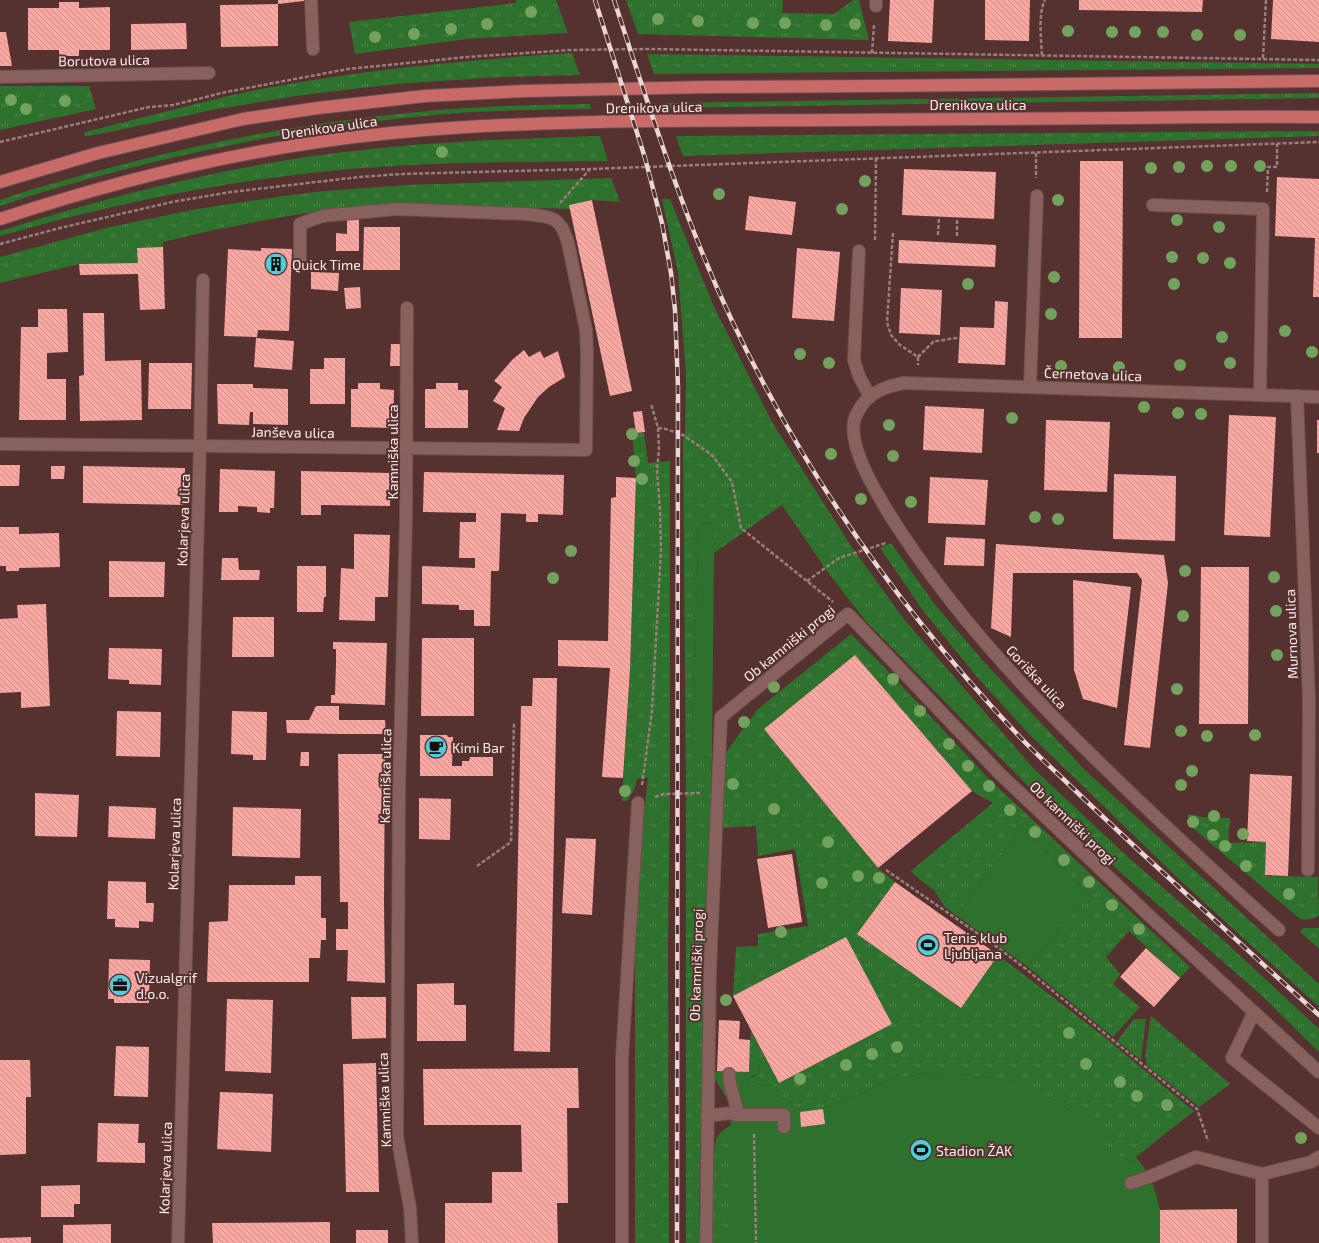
<svg xmlns="http://www.w3.org/2000/svg" width="1319" height="1243" viewBox="0 0 1319 1243" font-family="'Exo 2',sans-serif">
  <defs>
    <pattern id="grass-tufts" width="24" height="20" patternUnits="userSpaceOnUse"><rect width="24" height="20" fill="#2e712d"/><path d="M3 7l-1-3M5 7V3M7 7l1-3M15 17l-1-3M17 17v-4M19 17l1-3" fill="none" stroke="#4d854b"/></pattern>
    <pattern id="building-back-hatch" width="6" height="6" patternUnits="userSpaceOnUse"><rect width="6" height="6" fill="#f9a7a3"/><path d="M-1 5l2 2M0 0l6 6M5-1l2 2" fill="none" stroke="#ce8f8c"/></pattern>
  </defs>
  <rect width="100%" height="100%" fill="#553130"/>
  <g fill="url(#grass-tufts)">
    <path d="M516,0h40l12,33 -101,6 -112,15 -6,-32 167,-19z"/>
    <path d="M626,0h157l-1,13 52,1 19,-14h6l10,40 -231,-6z"/>
    <path d="M572,53l8,22 -79,2 -106,7 -92,11 -91,15 -112,24 -15,2 -1,-4c56,-13 111,-29 167,-41 106,-21 213,-31 321,-38z"/>
    <path d="M647,54l672,10v4l-665,6z"/>
    <path d="M0,86h89l7,23 -96,21z"/>
    <path d="M1319,93v5l-653,10 -2,-5z"/>
    <path d="M590,104l1,5c-39,0 -78,1 -117,3 -119,8 -237,28 -352,58 -41,11 -82,22 -122,36v-6c37,-13 75,-23 113,-33 103,-28 208,-46 314,-56 54,-5 109,-6 163,-7z"/>
    <path d="M1319,131v5l-636,20 -7,-20z"/>
    <path d="M600,136l8,25c-93,1 -186,1 -278,10 -112,11 -222,34 -330,65v-5c107,-34 216,-62 328,-77 90,-12 181,-15 272,-18z"/>
    <path d="M611,178l9,24 -28,-2 -22,5v4l-180,-5 -45,3 -63,10 -68,13 -51,12v5l-25,16 -59,1 -79,19v-26l110,-30 87,-18 86,-13 41,-5 83,-6z"/>
    <path d="M662,199h8l44,108 58,115 79,124 52,72 132,152 94,88 94,82 96,89v23l-59,-58 -143,-125 -86,-80 -77,-78 -90,-92 -37,-48 -45,-66 -68,48 -2,-29 -13,-1 -8,230h21l-13,454v36h-13v-449l-3,-351 2,-13 1,-55 -8,-103z"/>
    <path d="M644,433l4,30 22,-2v332l-2,149 1,301h-34v-305l4,-81 9,-80 -11,2 -2,9 -8,13h-5l8,-132 6,-191 -4,-44z"/>
    <path d="M891,543l45,63 49,57 101,108 233,213v23l-136,-124 -156,-151 -49,-54 -54,-66 -44,-64z"/>
    <path d="M851,634l34,34 105,112 200,187 -10,11 -51,-47 -23,26 14,17 -7,10 27,23 -27,30 -85,-70 61,-73 -67,-67 -65,89 -12,-9 -11,-17 -14,-10 -9,-9 82,-68 -21,-12 -117,-136 -91,74 114,139 17,14 -38,52 104,73 37,-52 104,80 92,76 -58,46 3,4 -6,1 -11,-5 -20,-13 -20,-24 -24,-19 -42,-18 -44,-8 -45,-2 -34,6 -70,30 -13,2 -18,-6 -6,-4 -15,-17 -14,4 -7,-3 -2,-6 4,-2 7,-2 -1,-24 -8,-5 1,-15 28,52 113,-59 -46,-87 -113,59 3,-49 22,-1v-12l50,-8 -13,-77 -37,7 -2,-30 -36,2 1,-69 37,-50z"/>
    <path d="M1188,814l15,3 27,1 -2,25 38,-1 -1,34 53,1 1,38c-6,5 -12,5 -19,4l-112,-95z"/>
    <path d="M1303,928h16v21l-19,-17z"/>
    <path d="M1151,1016l79,68 -31,23 -52,-41 -2,-10z"/>
    <path d="M1134,1019h12l-5,41 -24,-19z"/>
    <path d="M731,1121l17,89 -19,-1v34h-17v-63l3,-36 2,-7 5,-6 9,-6z"/>
  </g>
  <g fill="#2e712d">
    <path d="M699,523l13,1 2,29 -2,200h-21z"/>
    <path d="M1022,827l67,67 -61,73 -71,-51z"/>
    <path d="M750,1046l8,5 1,24 -7,1 -4,3 2,6 7,3 14,-4 15,17 6,4 18,6 13,-2 70,-30 34,-6 45,2 45,8 41,18 24,19 14,-4 11,12 -5,16 20,13 10,5 7,-1c12,14 17,31 21,49l77,-1v34h-508v-34l3,-2 -2,-15 1,-86 -18,-31 4,-4 32,1z"/>
  </g>
  <g fill="url(#building-back-hatch)">
    <path d="M278,0h26v1l-26,3z"/>
    <path d="M890,0h44l-2,43 -44,-2z"/>
    <path d="M985,0h45l-1,41 -44,-1z"/>
    <path d="M1079,0h124l-1,12 -123,-2z"/>
    <path d="M1273,0h46v42l-48,-3z"/>
    <path d="M59,2h20v6l31,-1v43h-31v6h-20v-6h-31v-42h31z"/>
    <path d="M278,4v42l-57,1 -1,-42z"/>
    <path d="M186,23l1,26 -56,1v-26z"/>
    <path d="M0,32h6l6,34h-12z"/>
    <path d="M1080,161h43l-1,177h-43z"/>
    <path d="M904,169l92,3 -2,47 -92,-4z"/>
    <path d="M1277,177l42,2v118h-6l2,-59 -40,-2z"/>
    <path d="M749,196l47,6 -4,33 -47,-5z"/>
    <path d="M592,200l40,191 -22,5 -41,-191z"/>
    <path d="M347,219h12v32h-23v-18l11,1z"/>
    <path d="M364,227h36v43h-37z"/>
    <path d="M899,240l97,5 -1,22 -97,-4z"/>
    <path d="M163,247l2,62 -25,1 -2,-36 -58,1 -1,-11 59,-1 -1,-15z"/>
    <path d="M261,248l31,1 -3,82 -31,-1 -1,7 -33,-1 4,-87 33,2z"/>
    <path d="M797,248l43,4 -6,69 -42,-3z"/>
    <path d="M311,272l28,1 -1,18 -27,-2z"/>
    <path d="M360,287l1,21 -15,1 -2,-21z"/>
    <path d="M901,288l41,2 -2,45 -41,-2z"/>
    <path d="M995,301l13,1 -3,63 -47,-2 2,-36 34,1z"/>
    <path d="M38,309h29l1,43 -21,1v26h19v41h-47l2,-93h17z"/>
    <path d="M83,313h21l1,48 36,-1 1,60 -62,1 -1,-45 5,-1z"/>
    <path d="M256,338l38,3 -2,29 -38,-3z"/>
    <path d="M391,344h10v22h-11z"/>
    <path d="M524,350l5,7 11,-6 4,7 14,-7 7,26 -16,10 -11,10 -14,21 -5,13 -22,-1 8,-22 -12,-7 9,-14 -8,-6 18,-21z"/>
    <path d="M324,358h21v46h-35v-35h14z"/>
    <path d="M149,363h43l-1,46h-43z"/>
    <path d="M358,383h22v6l14,1 -1,38 -42,-1v-38h7z"/>
    <path d="M436,383h22v7h10v38h-43v-39h11z"/>
    <path d="M217,384h36v4l35,1v36l-35,-1v-12h-3l-1,13 -31,-1z"/>
    <path d="M925,406l59,3 -2,44 -59,-3z"/>
    <path d="M642,411l3,21 -9,1 -3,-21z"/>
    <path d="M1229,415l47,2 -6,120 -46,-2z"/>
    <path d="M1046,420l64,2 -3,70 -63,-2z"/>
    <rect x="1317" y="420" width="2" height="33"/>
    <path d="M0,465h20l-1,21h-19z"/>
    <path d="M51,466h14l-1,13h-13z"/>
    <path d="M83,466l102,2 -1,37 -101,-2z"/>
    <path d="M220,469l55,2 -1,37h-4v5l-13,-1v-5l-19,-1v6h-19z"/>
    <path d="M301,471l90,2 -1,33 -69,-1v10h-20z"/>
    <path d="M424,472l140,3 -1,40 -25,-1v8h-12v-8l-25,-1 -2,58h-8l-1,55h-16v-16h-15v-5l-37,-1v-38l53,2v-10h-16l1,-36h16v-9l-53,-1z"/>
    <path d="M1114,474l62,2 -1,65 -62,-2z"/>
    <path d="M616,477l20,1 -6,191 -7,109 -21,-1 8,-109 -52,-2v-26l50,1 3,-143 5,-1z"/>
    <path d="M930,477l58,3 -3,45 -57,-2z"/>
    <path d="M0,527h19v7l40,-1 1,34 -41,1v3h-13v-5h-6z"/>
    <path d="M354,534l36,1 -2,62h-13v24l-36,-1 2,-52 13,1z"/>
    <path d="M946,537l39,2 -1,27 -40,-1z"/>
    <path d="M996,544l168,11 4,28 -18,165 -26,-3 18,-165 -5,-7h-124l-2,64 -20,-9z"/>
    <path d="M222,558h16l1,12h21l-1,10h-38z"/>
    <path d="M109,561l56,1 -1,35h-55z"/>
    <path d="M297,566h29v31h-2l-1,15h-26z"/>
    <path d="M1201,567h48l-1,157h-49z"/>
    <path d="M1073,580l58,7 -14,121 -34,-9 -9,-29z"/>
    <path d="M46,604l4,102 -29,2v-16l-21,1v-74l18,-1 -1,-13z"/>
    <path d="M233,617h41v40h-42z"/>
    <path d="M422,638h52v78h-53z"/>
    <path d="M333,642l54,1 -2,62 -54,-2v-8h4l1,-31v-15h-3z"/>
    <path d="M109,648l53,1 -1,36 -32,-1v-4l-21,-1z"/>
    <path d="M855,655l117,136 -94,77 -114,-139z"/>
    <path d="M533,678h24l-7,374 -36,-1 7,-345h11z"/>
    <path d="M316,706h23v14h46l1,14h-47l-52,-1 -1,-13h23z"/>
    <path d="M117,711l44,1 -1,45 -44,-1z"/>
    <path d="M232,711l35,1 -1,48h-13v-5l-22,-1z"/>
    <path d="M420,735h27l1,2h5l-1,29h10v-5h7l1,-4h23v19h-73z"/>
    <path d="M301,752h8v14h-9z"/>
    <path d="M338,754h47l-1,148 1,81 -38,-2 1,-31h-12v-21h12v-27h-8z"/>
    <path d="M1250,774l42,2 -4,100 -23,-1 1,-33 -19,-1z"/>
    <path d="M35,793l44,2 -2,42 -42,-1z"/>
    <path d="M419,798l32,1 -1,41 -31,-1z"/>
    <path d="M109,806l47,2 -1,31 -47,-2z"/>
    <path d="M233,807l68,2 -1,49 -68,-2z"/>
    <path d="M566,838l30,1 -4,76 -30,-2z"/>
    <path d="M792,854l10,68 -34,6 -11,-69z"/>
    <path d="M295,876h26v42h5v22h-5l-1,18h-11v24h-102l2,-60 19,-1 1,-36h66z"/>
    <path d="M108,881l38,1v21h8l-1,19 -14,-1v7l-24,-1v-8h-8z"/>
    <path d="M895,882l103,73 -37,53 -104,-74z"/>
    <path d="M846,937l46,87 -113,59 -46,-87z"/>
    <path d="M1146,948l34,30 -26,29 -34,-30z"/>
    <path d="M109,959l41,1 -1,43h-35v-4h-6z"/>
    <path d="M454,983v22h12v36h-49v-57z"/>
    <path d="M351,997h35v41l-34,1z"/>
    <path d="M227,999l46,1 -2,73 -46,-2z"/>
    <path d="M719,1020l21,1 -1,18 11,1 -1,32 -32,-1z"/>
    <path d="M116,1046l33,1 -1,50 -34,-1z"/>
    <path d="M0,1060h30l1,37h-5v57l-26,1z"/>
    <path d="M376,1063l3,129h-33l-3,-128z"/>
    <path d="M578,1068l1,40h-12l1,95h-11l1,40h-113v-40h47v-31h30l-1,-47h-97l-1,-56z"/>
    <path d="M220,1092l53,2 -2,58 -54,-3z"/>
    <path d="M823,1109l2,15 -24,3 -1,-15z"/>
    <path d="M98,1123l41,1 -1,19h7v20l-48,-1z"/>
    <path d="M80,1185v19h-6v13h-33v-31z"/>
    <path d="M1237,1209v34h-77v-33z"/>
    <path d="M330,1222v21h-117l-1,-20z"/>
    <path d="M111,1224v19h-48v-18z"/>
    <rect x="356" y="1230" width="32" height="13"/>
    <path d="M31,1237v6h-31v-5z"/>
  </g>
  <g fill="none" stroke-linecap="round" stroke-linejoin="round">
    <g stroke="#6c4f4e" stroke-width="14">
      <g id="minor">
        <path d="M311,0l2,49"/>
        <path d="M876,6v-6"/>
        <path d="M0,77l209,-4"/>
        <path d="M1153,205l110,4 -3,186"/>
        <path d="M859,251l-5,109 5,16 11,21"/>
        <path d="M407,308l-1,211 -7,271 -2,346 13,72 2,35"/>
        <path d="M1030,387l7,-191"/>
        <path d="M1297,396l12,304 -1,170"/>
        <path d="M0,444l586,6 1,-98 -1,-22 -18,-87c-8,-28 -17,-26 -43,-29l-128,-5 -75,7 -22,8v36"/>
        <path d="M1279,930c-59,-53 -118,-107 -174,-162 -79,-76 -153,-156 -212,-248 -15,-24 -44,-70 -39,-99 1,-5 5,-11 8,-16 10,-14 26,-19 42,-22l415,14"/>
        <path d="M1254,1012l-22,46 87,70"/>
        <path d="M729,1074c0,16 8,25 8,41"/>
        <path d="M707,1116l24,-3 6,2h47v12"/>
        <path d="M1131,1183l18,-6 47,-20 66,17 49,-12 8,-5"/>
        <path d="M178,1243l22,-797 3,-166"/>
        <path d="M622,1243v-185l16,-255"/>
        <path d="M706,1243l4,-273 11,-253 127,-103 151,159 155,147 165,152"/>
        <path d="M1262,1243v-69"/>
      </g>
    </g>
    <g stroke="#6c4f4e" stroke-width="14">
      <g id="major">
        <path d="M0,182l98,-29 145,-34 75,-11 107,-12 100,-5 183,-4 166,-1 445,-5"/>
        <path d="M0,219c127,-42 258,-73 391,-86 148,-14 298,-12 447,-13 96,-1 192,-1 287,-2 65,-1 129,-2 194,-1"/>
      </g>
    </g>
    <g stroke="#9a7d7c" stroke-width="2.5" stroke-dasharray="4 2" stroke-linecap="butt">
      <path d="M872,53l2,-28"/>
      <path d="M1042,55c-1,-15 -4,-42 3,-55"/>
      <path d="M1263,58l3,-58"/>
      <path d="M0,142l149,-35 24,-2 53,-13 122,-23 119,-12 102,-7 81,-1 669,11"/>
      <path d="M1036,153v25"/>
      <path d="M1267,192l1,-25h9v-23"/>
      <path d="M560,203l30,-34"/>
      <path d="M893,233l-6,89 4,13 9,10 18,12v8"/>
      <path d="M938,235l1,-18"/>
      <path d="M957,236v-18"/>
      <path d="M875,240l1,-82"/>
      <path d="M0,244l60,-16 112,-26 59,-10 128,-15 42,-3 189,-5 729,-27"/>
      <path d="M918,357l16,-16c8,0 16,-3 25,-3"/>
      <path d="M658,428l8,1 17,6 29,20 20,27 9,46 92,74"/>
      <path d="M807,581l32,-23 47,-15"/>
      <path d="M642,785l10,-74 9,-161 -1,-40 -3,-40 2,-21 -1,-21 -7,-24"/>
      <path d="M655,797l8,-3 37,-1"/>
      <path d="M477,866l34,-24 3,-119"/>
      <path d="M886,870l107,74 33,25 171,140 11,32"/>
      <path d="M993,944l9,-14"/>
      <path d="M754,1134l2,109"/>
    </g>
    <use href="#minor" stroke="#88605e" stroke-width="12"/>
    <use href="#major" stroke="#c86a68" stroke-width="12"/>
    <g stroke="#ead6d4" stroke-width="4.5">
      <g id="rail">
        <path d="M595,0l50,158 17,65 9,50 4,37 3,77 -1,856"/>
        <path d="M614,0c25,76 49,153 78,227 21,55 46,109 74,161 67,127 154,243 252,347 13,14 27,27 41,40 29,28 58,55 87,82 58,53 115,106 173,158"/>
      </g>
    </g>
    <use href="#rail" stroke="#553130" stroke-width="3" stroke-dasharray="9" stroke-linecap="butt"/>
  </g>
  <g fill="#72a25e">
    <circle cx="531" cy="12" r="6"/>
    <circle cx="658" cy="19" r="6"/>
    <circle cx="698" cy="21" r="6"/>
    <circle cx="753" cy="23" r="6"/>
    <circle cx="785" cy="23" r="6"/>
    <circle cx="487" cy="24" r="6"/>
    <circle cx="855" cy="24" r="6"/>
    <circle cx="826" cy="25" r="6"/>
    <circle cx="451" cy="29" r="6"/>
    <circle cx="1068" cy="31" r="6"/>
    <circle cx="1112" cy="32" r="6"/>
    <circle cx="1135" cy="32" r="6"/>
    <circle cx="1163" cy="32" r="6"/>
    <circle cx="414" cy="34" r="6"/>
    <circle cx="1197" cy="35" r="6"/>
    <circle cx="1240" cy="35" r="6"/>
    <circle cx="375" cy="37" r="6"/>
    <circle cx="11" cy="100" r="6"/>
    <circle cx="65" cy="101" r="6"/>
    <circle cx="26" cy="109" r="6"/>
    <circle cx="442" cy="152" r="6"/>
    <circle cx="1207" cy="166" r="6"/>
    <circle cx="1231" cy="166" r="6"/>
    <circle cx="1260" cy="166" r="6"/>
    <circle cx="1179" cy="167" r="6"/>
    <circle cx="1151" cy="168" r="6"/>
    <circle cx="865" cy="181" r="6"/>
    <circle cx="719" cy="194" r="6"/>
    <circle cx="1058" cy="200" r="6"/>
    <circle cx="842" cy="209" r="6"/>
    <circle cx="1177" cy="220" r="6"/>
    <circle cx="1219" cy="227" r="6"/>
    <circle cx="1172" cy="257" r="6"/>
    <circle cx="1203" cy="258" r="6"/>
    <circle cx="1230" cy="263" r="6"/>
    <circle cx="1054" cy="277" r="6"/>
    <circle cx="968" cy="284" r="6"/>
    <circle cx="1174" cy="284" r="6"/>
    <circle cx="1051" cy="314" r="6"/>
    <circle cx="1285" cy="331" r="6"/>
    <circle cx="1222" cy="337" r="6"/>
    <circle cx="1312" cy="352" r="6"/>
    <circle cx="800" cy="354" r="6"/>
    <circle cx="829" cy="363" r="6"/>
    <circle cx="1230" cy="363" r="6"/>
    <circle cx="1180" cy="365" r="6"/>
    <circle cx="1061" cy="366" r="6"/>
    <circle cx="1119" cy="367" r="6"/>
    <circle cx="1144" cy="407" r="6"/>
    <circle cx="1178" cy="413" r="6"/>
    <circle cx="1201" cy="414" r="6"/>
    <circle cx="1012" cy="418" r="6"/>
    <circle cx="889" cy="425" r="6"/>
    <circle cx="632" cy="434" r="6"/>
    <circle cx="831" cy="454" r="6"/>
    <circle cx="893" cy="456" r="6"/>
    <circle cx="634" cy="461" r="6"/>
    <circle cx="642" cy="479" r="6"/>
    <circle cx="861" cy="499" r="6"/>
    <circle cx="911" cy="502" r="6"/>
    <circle cx="1035" cy="517" r="6"/>
    <circle cx="1058" cy="519" r="6"/>
    <circle cx="571" cy="551" r="6"/>
    <circle cx="1185" cy="571" r="6"/>
    <circle cx="1274" cy="577" r="6"/>
    <circle cx="553" cy="578" r="6"/>
    <circle cx="1276" cy="611" r="6"/>
    <circle cx="1183" cy="616" r="6"/>
    <circle cx="1277" cy="655" r="6"/>
    <circle cx="893" cy="679" r="6"/>
    <circle cx="774" cy="687" r="6"/>
    <circle cx="1177" cy="689" r="6"/>
    <circle cx="920" cy="711" r="6"/>
    <circle cx="744" cy="722" r="6"/>
    <circle cx="1181" cy="731" r="6"/>
    <circle cx="1255" cy="735" r="6"/>
    <circle cx="1207" cy="736" r="6"/>
    <circle cx="949" cy="744" r="6"/>
    <circle cx="968" cy="766" r="6"/>
    <circle cx="1192" cy="771" r="6"/>
    <circle cx="733" cy="784" r="6"/>
    <circle cx="1181" cy="785" r="6"/>
    <circle cx="989" cy="786" r="6"/>
    <circle cx="625" cy="791" r="6"/>
    <circle cx="774" cy="809" r="6"/>
    <circle cx="1010" cy="810" r="6"/>
    <circle cx="1214" cy="816" r="6"/>
    <circle cx="1193" cy="822" r="6"/>
    <circle cx="1035" cy="832" r="6"/>
    <circle cx="1243" cy="834" r="6"/>
    <circle cx="1213" cy="835" r="6"/>
    <circle cx="828" cy="842" r="6"/>
    <circle cx="1225" cy="846" r="6"/>
    <circle cx="1064" cy="860" r="6"/>
    <circle cx="1246" cy="866" r="6"/>
    <circle cx="858" cy="876" r="6"/>
    <circle cx="879" cy="878" r="6"/>
    <circle cx="1089" cy="882" r="6"/>
    <circle cx="822" cy="883" r="6"/>
    <circle cx="1289" cy="894" r="6"/>
    <circle cx="1112" cy="905" r="6"/>
    <circle cx="1139" cy="929" r="6"/>
    <circle cx="781" cy="932" r="6"/>
    <circle cx="726" cy="1000" r="6"/>
    <circle cx="1069" cy="1033" r="6"/>
    <circle cx="897" cy="1047" r="6"/>
    <circle cx="872" cy="1054" r="6"/>
    <circle cx="1086" cy="1064" r="6"/>
    <circle cx="846" cy="1065" r="6"/>
    <circle cx="800" cy="1079" r="6"/>
    <circle cx="1120" cy="1082" r="6"/>
    <circle cx="1137" cy="1096" r="6"/>
    <circle cx="1167" cy="1105" r="6"/>
    <circle cx="1301" cy="1138" r="6"/>
  </g>
  <defs>
    <g id="building-disc" transform="scale(1.15)"><circle r="9.5" fill="#52ccd6" stroke="#553130"/><path d="M-4-6H4V6H1V3H-1V6H-4ZM-2.5-4.3h1.7v1.8h-1.7ZM.8-4.3h1.7v1.8H.8ZM-2.5-1h1.7V.8h-1.7ZM.8-1h1.7V.8H.8Z" fill="#111"/></g>
    <g id="cafe-disc" transform="scale(1.15)"><circle r="9.5" fill="#52ccd6" stroke="#553130"/><path d="M-5.5-4.5H6V0H3Q3 3.5 0 3.5H-2.5Q-5.5 3.5-5.5 0ZM3-3.2v2h1.7v-2ZM-6 4.5H4V6H-6Z" fill="#111"/></g>
    <g id="stadium-disc" transform="scale(1.15)"><circle r="9.5" fill="#52ccd6" stroke="#553130"/><path d="M0-5a6.5 5 0 1 0 0 10a6.5 5 0 1 0 0-10ZM-3.5-1.8h7v3.6h-7Z" fill="#111"/></g>
    <g id="office-disc" transform="scale(1.15)"><circle r="9.5" fill="#52ccd6" stroke="#553130"/><path d="M-6-3h4V-5.5h4V-3h4V5H-6ZM-1-4.5V-3h2v-1.5ZM-6 0V1H6V0Z" fill="#111"/></g>
  </defs>
  <g fill-rule="evenodd">
    <use href="#building-disc" x="276" y="264"/>
    <use href="#cafe-disc" x="436" y="747"/>
    <use href="#stadium-disc" x="928" y="945"/>
    <use href="#office-disc" x="120" y="985"/>
    <use href="#stadium-disc" x="921" y="1150"/>
  </g>
  <g text-anchor="middle" dominant-baseline="central" stroke-width="4" stroke-linejoin="round" paint-order="stroke">
    <g font-size="14" fill="#fdeae8" stroke="#553130">
      <text transform="translate(104 60) rotate(-1)">Borutova ulica</text>
      <text x="978" y="104">Drenikova ulica</text>
      <text transform="translate(654 107) rotate(-1)">Drenikova ulica</text>
      <text transform="translate(329 127) rotate(-8)">Drenikova ulica</text>
      <text transform="translate(1093 374) rotate(2)">Černetova ulica</text>
      <text transform="translate(293 432) rotate(1)">Janševa ulica</text>
      <text transform="translate(392 452) rotate(-90)">Kamniška ulica</text>
      <text transform="translate(183 520) rotate(-88)">Kolarjeva ulica</text>
      <text transform="translate(1291 634) rotate(-92)">Murnova ulica</text>
      <text transform="translate(789 643) rotate(-39)">Ob kamniški progi</text>
      <text transform="translate(1037 677) rotate(47)">Goriška ulica</text>
      <text transform="translate(385 776) rotate(-89)">Kamniška ulica</text>
      <text transform="translate(1073 823) rotate(44)">Ob kamniški progi</text>
      <text transform="translate(174 844) rotate(-88)">Kolarjeva ulica</text>
      <text transform="translate(696 965) rotate(-88)">Ob kamniški progi</text>
      <text transform="translate(384 1100) rotate(-92)">Kamniška ulica</text>
      <text transform="translate(165 1168) rotate(-88)">Kolarjeva ulica</text>
    </g>
    <g font-size="14" fill="#fdeae8" stroke="#553130" text-anchor="start">
      <text x="292" y="264">Quick Time</text>
      <text x="452" y="747">Kimi Bar</text>
      <text x="944" y="937">Tenis klub<tspan x="944" dy="16">Ljubljana</tspan></text>
      <text x="136" y="977">Vizualgrif<tspan x="136" dy="16">d.o.o.</tspan></text>
      <text x="936" y="1150">Stadion ŽAK</text>
    </g>
  </g>
</svg>
